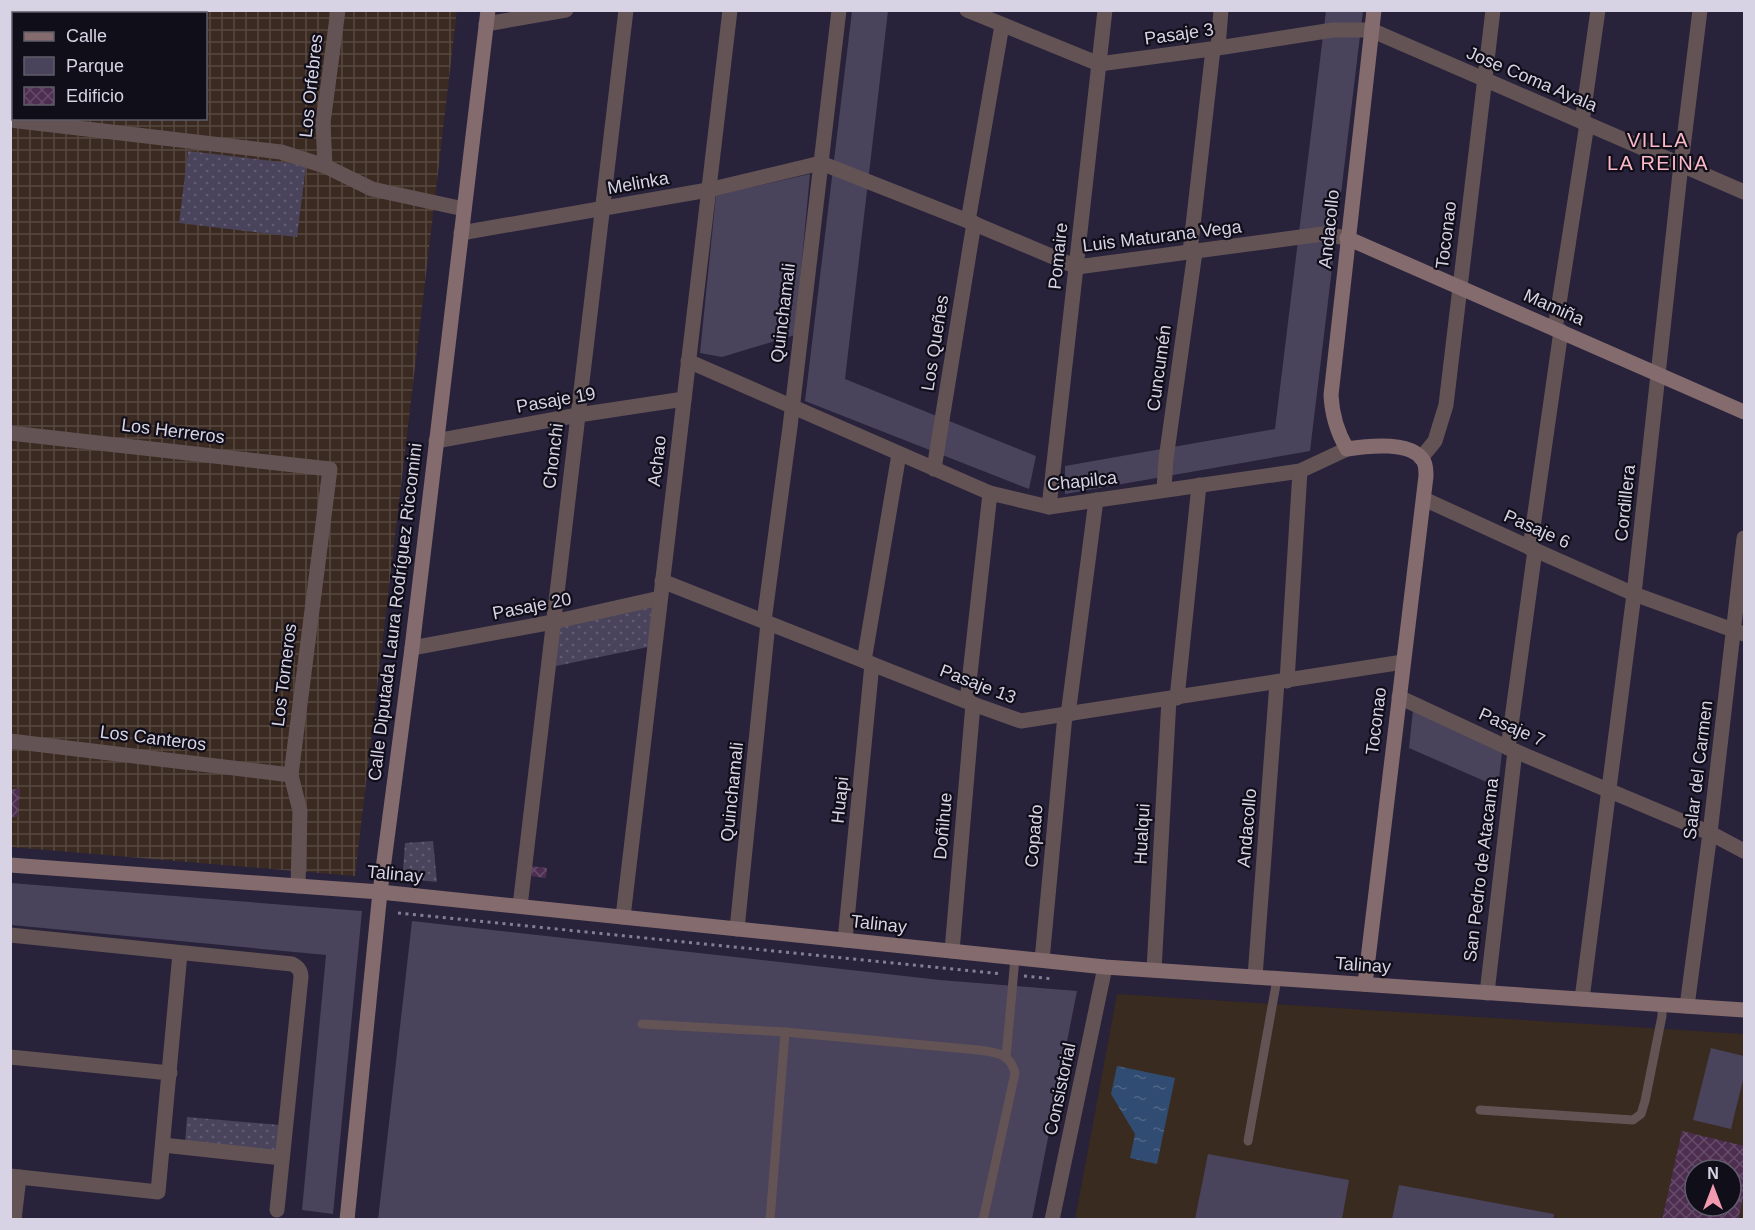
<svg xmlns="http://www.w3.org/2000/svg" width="1755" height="1230" viewBox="0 0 1755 1230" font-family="Arial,sans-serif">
  <defs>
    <pattern id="industrial-grid" width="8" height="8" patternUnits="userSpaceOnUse" patternTransform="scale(1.5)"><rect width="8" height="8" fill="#3b2a21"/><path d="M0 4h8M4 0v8" fill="none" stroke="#574841"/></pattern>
    <pattern id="grass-dots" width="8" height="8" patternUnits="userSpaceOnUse" patternTransform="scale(1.5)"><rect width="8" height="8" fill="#49435c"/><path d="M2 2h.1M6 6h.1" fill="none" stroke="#625d73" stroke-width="1.8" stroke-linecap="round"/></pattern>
    <pattern id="water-ripples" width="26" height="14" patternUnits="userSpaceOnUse" patternTransform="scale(1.5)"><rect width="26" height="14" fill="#314c72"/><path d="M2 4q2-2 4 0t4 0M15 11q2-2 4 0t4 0" fill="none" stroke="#4e6586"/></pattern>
    <pattern id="building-cross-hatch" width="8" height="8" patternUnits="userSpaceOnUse" patternTransform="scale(1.5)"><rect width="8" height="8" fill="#4d2e51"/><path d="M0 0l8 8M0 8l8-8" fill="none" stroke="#664b6a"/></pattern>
  </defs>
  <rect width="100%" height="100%" fill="#28223b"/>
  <path fill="url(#industrial-grid)" fill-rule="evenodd" d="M10,11h447l-102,865 -344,-29zM14,14h192v104h-192z"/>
  <path fill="#392b1f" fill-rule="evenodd" d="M1117,994l627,40v185l-669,1zM1695,1170h36v36h-36z"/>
  <g fill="url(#grass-dots)">
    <path d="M188,151l118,14 -9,72 -118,-14z"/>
    <path d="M654,604l-6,43 -92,19 3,-40z"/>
    <path d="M433,841l4,41 -29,-3 -5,-8 2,-28z"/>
    <path d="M187,1117l93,8 -2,26 -93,-7z"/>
  </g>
  <g fill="#49435c">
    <path d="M852,11h36l-43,368 191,77 -7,33 -224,-88z"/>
    <path d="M1326,11h37l-53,440 -245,43v-28l210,-37z"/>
    <path d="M810,174l-15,161 -73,22 -22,-4 16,-158z"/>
    <path d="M1413,710l89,42 -4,35 -89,-39z"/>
    <path d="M11,883l351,28 -29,303 -31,-4 24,-255 -315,-30z"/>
    <path d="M412,921l528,59 137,11 -45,228 -654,1z"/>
    <path d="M1711,1048l33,8v20l-13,53 -38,-9z"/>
    <path d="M1208,1154l141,26 -7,39h-147z"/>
    <path d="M1399,1185l155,29 -1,6 -161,-1z"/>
  </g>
  <path fill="url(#water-ripples)" d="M1117,1066l58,12 -18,86 -27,-6 5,-24 -24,-40z"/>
  <g fill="url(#building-cross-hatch)" fill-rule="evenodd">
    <path d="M10,789h10l-2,28h-8z"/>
    <path d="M531,866l16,2 -1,10 -16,-2z"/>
    <path d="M1682,1131l62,15v47l-6,27h-76zM1695,1170h36v36h-36z"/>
  </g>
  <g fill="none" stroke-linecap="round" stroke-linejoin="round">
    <g stroke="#847f94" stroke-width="3" stroke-dasharray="3 4.5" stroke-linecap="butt">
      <path d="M398,913l604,61"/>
      <path d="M1024,976l29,3"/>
    </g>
    <g stroke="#635354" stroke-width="9">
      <path d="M642,1024l143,8 193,18c17,2 32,3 37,23l-32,147"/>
      <path d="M1006,1058l9,-100"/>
      <path d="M1480,1110l153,10 8,-6 4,-13 17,-85v-12"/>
      <path d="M1248,1141l29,-162"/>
      <path d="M770,1220l15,-188"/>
    </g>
    <g stroke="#635354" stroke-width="15">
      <path d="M967,10l132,54 119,-16 115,-18h38l373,162"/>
      <path d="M486,24l80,-14"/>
      <path d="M1218,48l3,-38"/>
      <path d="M10,120l271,32 44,14 47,23 92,20"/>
      <path d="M1582,122l16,-112"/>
      <path d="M325,166l-2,-43 15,-113"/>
      <path d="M968,221l34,-196"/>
      <path d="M461,233l247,-43 113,-27 147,58 109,46 246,-33 24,4"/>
      <path d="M1190,252l23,-203"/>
      <path d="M1555,329l32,-205"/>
      <path d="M688,361l302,132 59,14 251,-36 47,-22"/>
      <path d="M10,433l320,36 -39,306 9,36 -2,75"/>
      <path d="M436,441l142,-26 106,-16"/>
      <path d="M1421,458l14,-17 11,-36 47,-395"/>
      <path d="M934,469l40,-246"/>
      <path d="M1164,489l2,-30 29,-207"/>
      <path d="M1424,499l111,51 99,44 110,40"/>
      <path d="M1049,507l56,-497"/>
      <path d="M1530,548l31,-217"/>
      <path d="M662,581l311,123 48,17 382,-59"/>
      <path d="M764,621l26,-194 49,-417"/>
      <path d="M412,648l141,-26 107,-24"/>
      <path d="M864,661l35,-207"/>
      <path d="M1287,681l13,-210"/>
      <path d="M1399,697l116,54 195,82 34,18"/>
      <path d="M1177,698l22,-213"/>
      <path d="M967,701l23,-208"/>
      <path d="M1068,715l28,-215"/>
      <path d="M10,741l281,34"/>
      <path d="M1508,748l27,-198"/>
      <path d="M520,906l106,-896"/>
      <path d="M623,917l107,-907"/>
      <path d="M737,929l31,-306"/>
      <path d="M10,935l282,29c6,3 9,6 9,13l-24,233"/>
      <path d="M845,940l27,-276"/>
      <path d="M952,951l21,-247"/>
      <path d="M1042,960l23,-245"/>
      <path d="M1154,970l15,-271"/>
      <path d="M1255,977l22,-295"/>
      <path d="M1487,993l28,-242"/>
      <path d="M1582,999l52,-405 47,-430 19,-154"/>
      <path d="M1687,1006l23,-173 34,-295"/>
      <path d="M10,1057l160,16"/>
      <path d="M163,1145l119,13"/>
      <path d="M10,1176l148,16 22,-239"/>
      <path d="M14,1220l5,-43"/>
      <path d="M1052,1220l53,-253"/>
    </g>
    <g stroke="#846b6d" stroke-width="15">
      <path d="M1347,238l397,174"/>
      <path d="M10,865l370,27 725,75 639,43"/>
      <path d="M1365,984l61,-508c0,-5 0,-10 -2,-14 -11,-22 -58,-16 -77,-13 -10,-17 -15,-34 -16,-54l43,-385"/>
      <path d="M347,1220l33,-328 32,-244 76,-638"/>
    </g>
  </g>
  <g text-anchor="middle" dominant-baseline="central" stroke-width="4.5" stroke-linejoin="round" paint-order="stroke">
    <g font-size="18" fill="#d7d3e4" stroke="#100e19">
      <text transform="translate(1179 34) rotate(-8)">Pasaje 3</text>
      <text transform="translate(1532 79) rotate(23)">Jose Coma Ayala</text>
      <text transform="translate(311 86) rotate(-84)">Los Orfebres</text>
      <text transform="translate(638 183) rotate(-10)">Melinka</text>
      <text transform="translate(1329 229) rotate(-84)">Andacollo</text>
      <text transform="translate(1446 235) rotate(-83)">Toconao</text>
      <text transform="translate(1162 236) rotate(-7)">Luis Maturana Vega</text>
      <text transform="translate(1058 256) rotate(-84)">Pomaire</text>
      <text transform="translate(1554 307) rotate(24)">Mamiña</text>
      <text transform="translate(783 313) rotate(-83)">Quinchamali</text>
      <text transform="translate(935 343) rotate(-81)">Los Queñes</text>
      <text transform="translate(1159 368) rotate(-82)">Cuncumén</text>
      <text transform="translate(556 400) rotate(-10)">Pasaje 19</text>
      <text transform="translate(173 431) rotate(7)">Los Herreros</text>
      <text transform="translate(553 456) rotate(-83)">Chonchi</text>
      <text transform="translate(657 461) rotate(-83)">Achao</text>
      <text transform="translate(1082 481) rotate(-6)">Chapilca</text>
      <text transform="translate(1625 503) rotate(-84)">Cordillera</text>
      <text transform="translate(1537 529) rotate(24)">Pasaje 6</text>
      <text transform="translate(532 606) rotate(-11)">Pasaje 20</text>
      <text transform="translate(395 612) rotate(-83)">Calle Diputada Laura Rodríguez Riccomini</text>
      <text transform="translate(284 675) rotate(-83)">Los Torneros</text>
      <text transform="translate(978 684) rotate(21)">Pasaje 13</text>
      <text transform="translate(1376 721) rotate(-83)">Toconao</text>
      <text transform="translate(1512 727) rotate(24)">Pasaje 7</text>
      <text transform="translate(153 738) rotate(7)">Los Canteros</text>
      <text transform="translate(1698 770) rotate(-83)">Salar del Carmen</text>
      <text transform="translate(732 792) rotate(-84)">Quinchamali</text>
      <text transform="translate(840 800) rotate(-84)">Huapi</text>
      <text transform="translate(943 826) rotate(-85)">Doñihue</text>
      <text transform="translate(1247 828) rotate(-85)">Andacollo</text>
      <text transform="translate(1142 834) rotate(-87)">Hualqui</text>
      <text transform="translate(1034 836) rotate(-85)">Copado</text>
      <text transform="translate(1481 870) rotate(-83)">San Pedro de Atacama</text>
      <text transform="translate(395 874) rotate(5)">Talinay</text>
      <text transform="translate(879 924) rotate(6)">Talinay</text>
      <text transform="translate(1363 965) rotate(4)">Talinay</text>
      <text transform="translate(1060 1089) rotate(-78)">Consistorial</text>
    </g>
    <g font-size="20" letter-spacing="1.5" fill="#fbb8c7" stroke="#100e19">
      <text x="1658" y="140">VILLA<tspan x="1658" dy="23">LA REINA</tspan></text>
    </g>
  </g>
  <rect width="1755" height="1230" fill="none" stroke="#d7d3e4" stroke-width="24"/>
  <rect x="12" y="12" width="195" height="108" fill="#100e19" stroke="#605d6a" stroke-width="1.5"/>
  <rect x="24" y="32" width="30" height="9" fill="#846b6d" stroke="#605d6a" stroke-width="1.5"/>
  <text x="66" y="42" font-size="18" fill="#d7d3e4">Calle</text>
  <rect x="24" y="57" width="30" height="18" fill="#49435c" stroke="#605d6a" stroke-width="1.5"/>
  <text x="66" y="72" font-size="18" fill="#d7d3e4">Parque</text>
  <rect x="24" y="87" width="30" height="18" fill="url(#building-cross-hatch)" stroke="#605d6a" stroke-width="1.5"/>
  <text x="66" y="102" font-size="18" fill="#d7d3e4">Edificio</text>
  <g transform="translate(1713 1188)"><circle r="28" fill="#100e19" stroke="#605d6a" stroke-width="1.5"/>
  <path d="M0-4.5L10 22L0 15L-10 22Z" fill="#f29aaf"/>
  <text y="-9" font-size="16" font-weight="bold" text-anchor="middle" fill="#d7d3e4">N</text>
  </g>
</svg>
